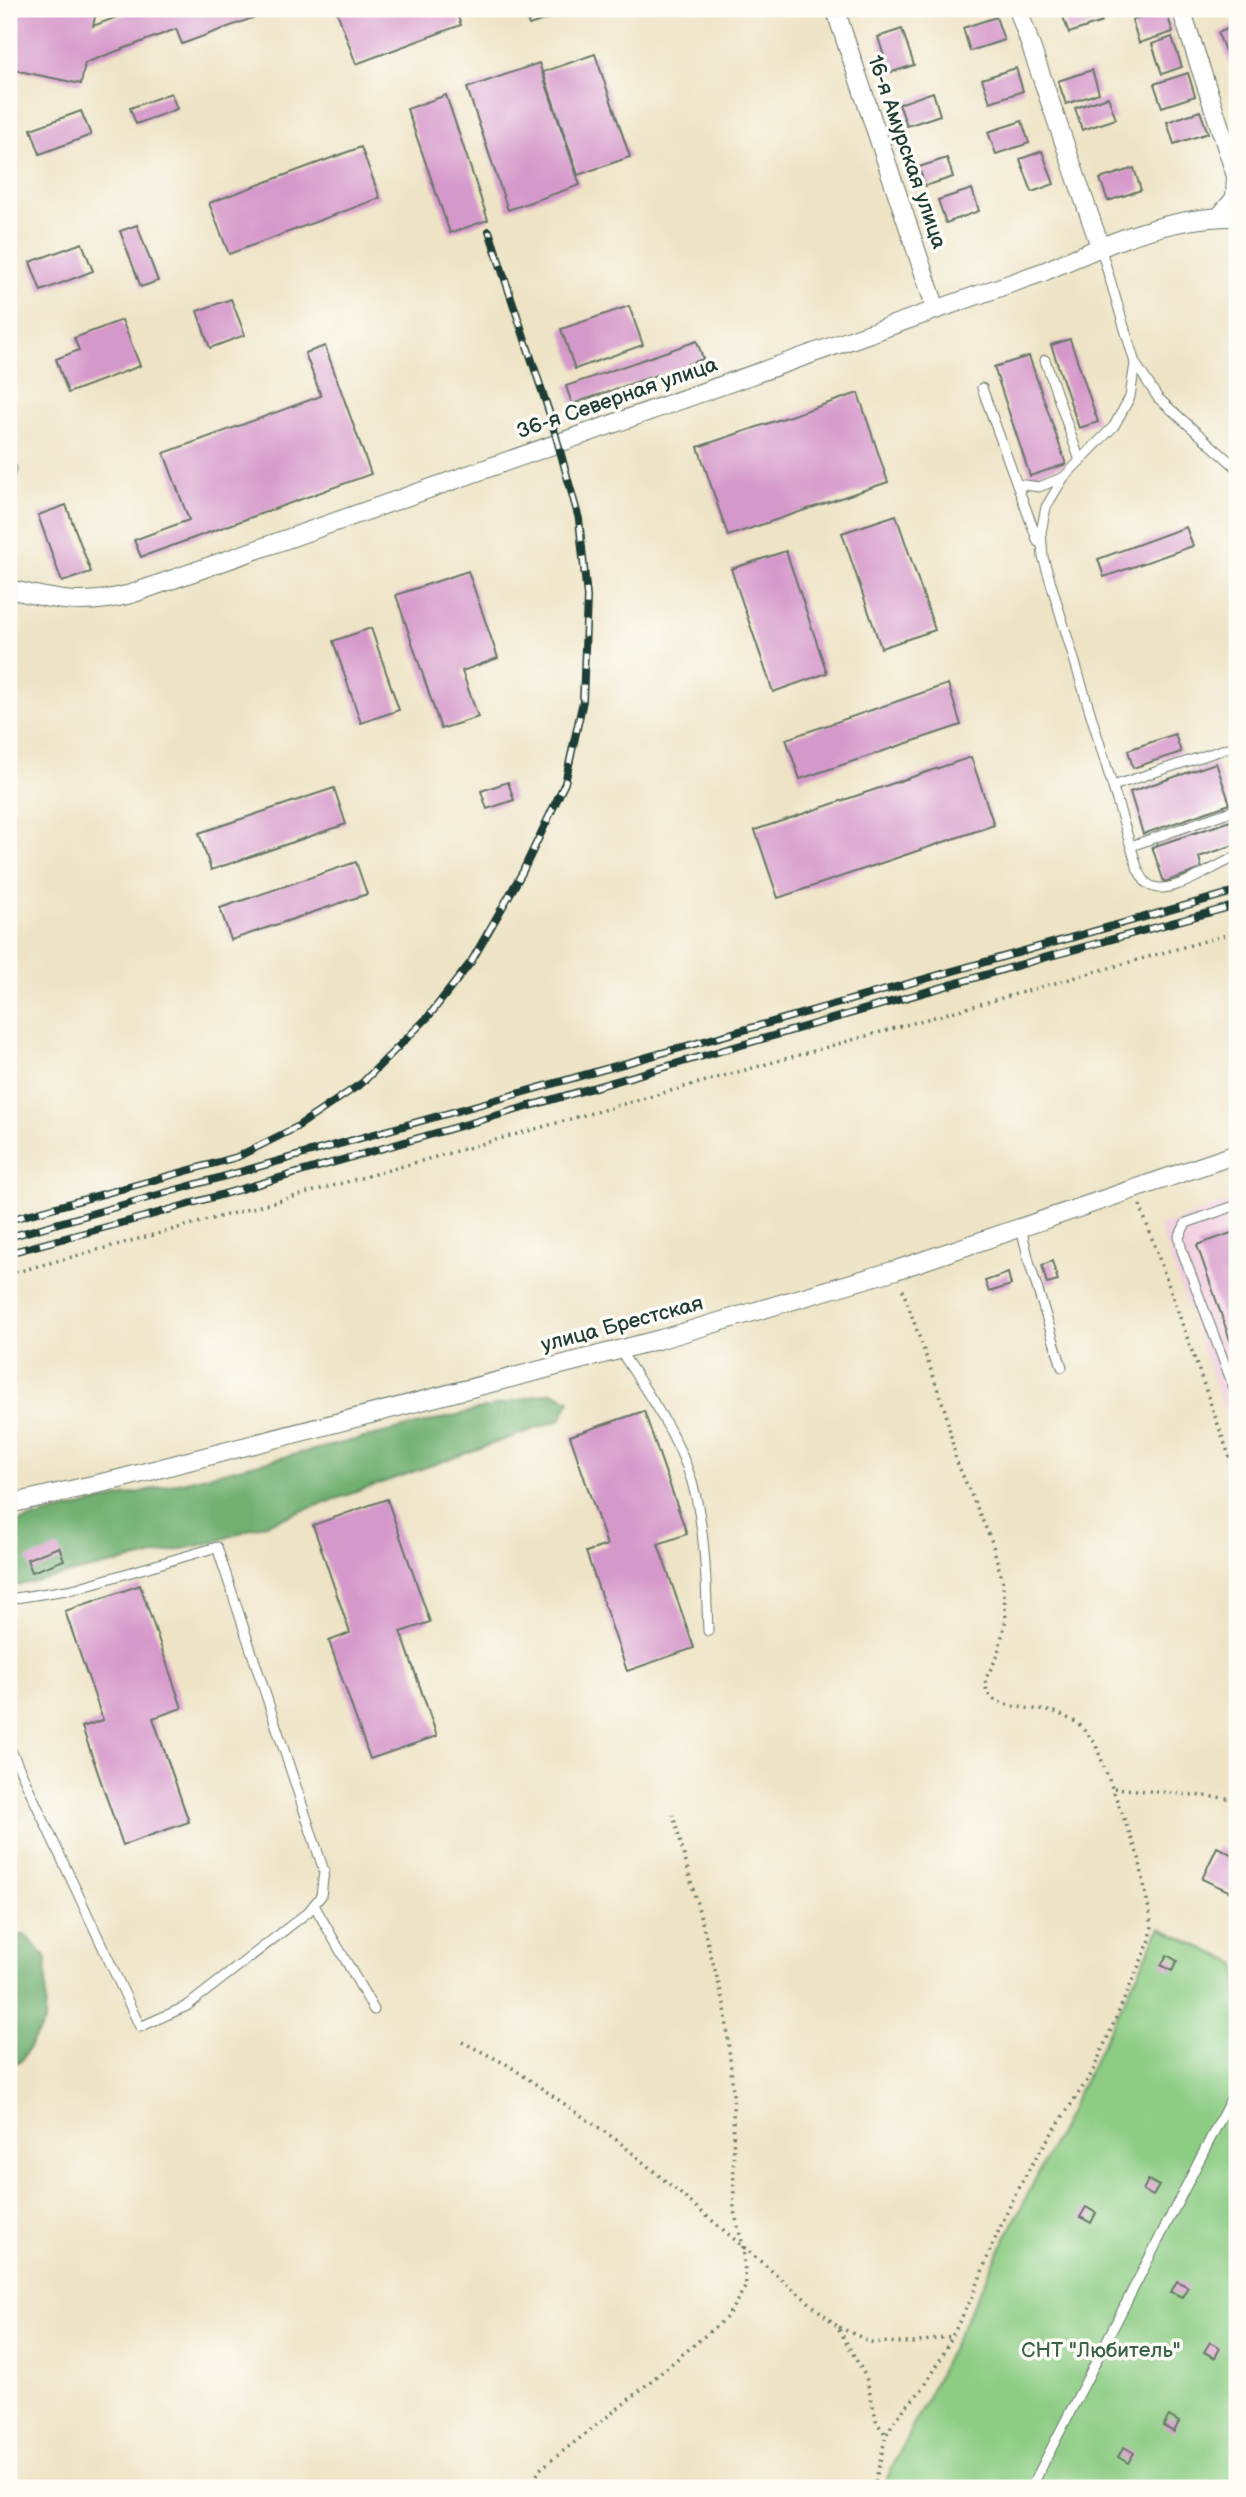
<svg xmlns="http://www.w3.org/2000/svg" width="1246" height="2497" viewBox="0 0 1246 2497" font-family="'Balsamiq Sans',sans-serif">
  <rect width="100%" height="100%" fill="#fdfcf7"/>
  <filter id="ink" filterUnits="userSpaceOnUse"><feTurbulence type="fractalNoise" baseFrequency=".0143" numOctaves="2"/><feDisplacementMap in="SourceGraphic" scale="14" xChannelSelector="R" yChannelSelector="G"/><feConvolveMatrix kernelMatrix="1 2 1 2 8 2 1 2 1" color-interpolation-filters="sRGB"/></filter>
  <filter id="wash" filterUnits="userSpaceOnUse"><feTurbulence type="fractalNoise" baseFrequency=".00686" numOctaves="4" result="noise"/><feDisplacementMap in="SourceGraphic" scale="28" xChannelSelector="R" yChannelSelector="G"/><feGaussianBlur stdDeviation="1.57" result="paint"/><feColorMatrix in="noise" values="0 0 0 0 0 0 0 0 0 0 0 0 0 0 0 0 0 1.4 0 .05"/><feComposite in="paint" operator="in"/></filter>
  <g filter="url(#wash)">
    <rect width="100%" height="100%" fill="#eee3c5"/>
    <path fill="#f2cfe0" d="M1237,1199v246l-78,-218z"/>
    <path fill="#8ccc83" stroke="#56845c" stroke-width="2" d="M1160,1928l77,36v524h-355z"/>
    <g fill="#71b071" stroke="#487652" stroke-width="2">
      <path d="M552,1392l18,8 -10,20 -346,122 -205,45v-63z"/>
      <path d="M25,1935l22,23 -2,63 -24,40 -12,4v-129z"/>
    </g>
    <g id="blocks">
      <g fill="#d598ca">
        <path d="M9,9h88l-4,17 38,-14 -1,-3h147l-95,35 -6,-15 -91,34 -4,21 -72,-15z"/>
        <path d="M336,9h119l6,16 -105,39z"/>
        <path d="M523,9h54l-48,16z"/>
        <path d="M1066,9h32l4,13 -33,11 -8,-22z"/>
        <path d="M1165,9l8,23 -34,11 -7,-23z"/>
        <path d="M996,17l8,23 -34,11 -7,-23z"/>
        <path d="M1237,25v42l-5,2 -14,-36z"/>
        <path d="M902,29l12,36 -25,8 -11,-36z"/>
        <path d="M1172,37l10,30 -20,7 -10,-30z"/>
        <path d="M595,54l35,103 -52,18 -35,-103z"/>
        <path d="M539,63l41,122 -72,25 -41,-122z"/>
        <path d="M1016,68l7,23 -33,11 -8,-23z"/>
        <path d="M1092,70l7,23 -33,11 -8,-23z"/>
        <path d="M1188,73l7,23 -33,11 -8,-23z"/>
        <path d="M933,92l7,23 -33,11 -8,-22z"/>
        <path d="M171,93l6,16 -41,15 -6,-16z"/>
        <path d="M446,95l42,125 -38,13 -43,-124z"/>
        <path d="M1108,97l8,22 -34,11 -7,-22z"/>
        <path d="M81,111l10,24 -51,19 -9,-25z"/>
        <path d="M1200,111l8,22 -34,11 -7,-22z"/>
        <path d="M1022,121l7,22 -33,11 -8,-22z"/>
        <path d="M361,147l19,51 -151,56 -20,-51z"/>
        <path d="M1042,151l12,33 -22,8 -12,-33z"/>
        <path d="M947,158l6,19 -28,9 -6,-19z"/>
        <path d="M1134,168l7,22 -33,11 -8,-22z"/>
        <path d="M972,189l7,22 -33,12 -8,-23z"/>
        <path d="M137,225l21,56 -17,6 -21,-56z"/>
        <path d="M82,243l11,28 -52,20 -11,-29z"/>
        <path d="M231,299l14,36 -35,13 -13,-37z"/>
        <path d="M629,306l14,39 -68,24 -14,-40z"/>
        <path d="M122,320l18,46 -72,27 -12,-34 23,-9 -5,-12z"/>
        <path d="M1070,339l28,83 -19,6 -28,-83z"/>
        <path d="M697,341l6,18 -131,45 -6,-18z"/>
        <path d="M325,346l46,128 -230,83 -7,-17 55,-20 -25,-67 157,-57 -16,-43z"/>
        <path d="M1029,356l37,108 -36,12 -36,-109z"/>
        <path d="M858,393l30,89 -160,54 -30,-89z"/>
        <path d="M9,464l7,2 -6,31h-1z"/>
        <path d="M66,505l25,67 -29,10 -24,-67z"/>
        <path d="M896,515l39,115 -54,18 -39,-115z"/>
        <path d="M1186,527l7,19 -89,31 -6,-18z"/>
        <path d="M786,551l41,122 -54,19 -42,-123z"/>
        <path d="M468,571l30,87 -36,13 16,46 -37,12 -45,-134z"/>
        <path d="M371,628l28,82 -38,13 -28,-82z"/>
        <path d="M948,684l13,41 -161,54 -14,-40z"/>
        <path d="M1175,734l6,18 -48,16 -5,-18z"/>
        <path d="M971,757l23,68 -216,73 -23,-68z"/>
        <path d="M1216,763l14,41 -87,30 -13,-42z"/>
        <path d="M508,782l6,18 -27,9 -6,-18z"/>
        <path d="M334,788l12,36 -135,46 -12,-37z"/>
        <path d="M1237,819v25l-38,13 3,12 -38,13 -12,-35z"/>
        <path d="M356,862l11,32 -136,46 -11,-32z"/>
        <path d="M1237,1231v129l-40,-115z"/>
        <path d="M1052,1261l6,20 -11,3 -5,-19z"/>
        <path d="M1008,1273l3,12 -22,7 -4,-11z"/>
        <path d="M644,1411l43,123 -29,10 36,104 -67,23 -41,-119 21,-7 -37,-109z"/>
        <path d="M387,1499l43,123 -29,10 36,104 -67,23 -41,-118 21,-8 -37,-108z"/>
        <path d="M59,1547l5,13 -32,12 -5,-13z"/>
        <path d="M140,1585l42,123 -29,10 36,104 -66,23 -41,-118 21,-7 -38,-109z"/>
        <path d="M1217,1847l20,10v38l-35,-16z"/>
        <path d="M1167,1955l10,6 -5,10 -11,-6z"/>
        <path d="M1148,2180l11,6 -6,10 -10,-6z"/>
        <path d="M1086,2207l10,6 -5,10 -11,-6z"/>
        <path d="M1177,2281l11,6 -6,10 -11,-5z"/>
        <path d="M1210,2342l10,6 -5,10 -11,-6z"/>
        <path d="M1169,2416l10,6 -5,10 -11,-6z"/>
        <path d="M1124,2447l10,6 -6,10 -10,-6z"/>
      </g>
    </g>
  </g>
  <g filter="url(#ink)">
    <use href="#blocks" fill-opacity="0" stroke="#677767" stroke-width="2"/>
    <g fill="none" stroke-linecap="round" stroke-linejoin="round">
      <g stroke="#677767" stroke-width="11">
        <g id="service">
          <path d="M1100,246l35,117 -5,34 -16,29 -50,51 -18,30 -5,25 2,25 95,313c3,4 6,12 10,14 20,16 69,-21 89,-27"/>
          <path d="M1045,360l35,101"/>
          <path d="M1135,363l23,35 79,70"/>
          <path d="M982,388l56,154"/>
          <path d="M1017,484l22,3 25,-10"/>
          <path d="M1113,786l124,-41"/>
          <path d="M1131,846l106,-37"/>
          <path d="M1237,1205l-51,18 -7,14 3,14 55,145"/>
          <path d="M1021,1228l9,37 32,102"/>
          <path d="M620,1350c29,46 64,93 76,147 10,44 10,89 12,134"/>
          <path d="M9,1599l64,-10 144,-42 107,324 -3,25 -13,16 -121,94 -47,21 -131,-281"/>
          <path d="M314,1905l60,105"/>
          <path d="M1031,2488l206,-401"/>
        </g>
      </g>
      <g stroke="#677767" stroke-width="20">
        <g id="minor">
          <path d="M835,9l101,300"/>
          <path d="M1018,9l82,237"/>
          <path d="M1181,9l55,167 -1,22 -16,19"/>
          <path d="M9,589c47,11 73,18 122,5l912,-322c61,-27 126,-57 194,-55"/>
          <path d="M9,1504l110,-25 542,-140 235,-69 341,-116"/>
        </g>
      </g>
      <g stroke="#677767" stroke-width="3.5" stroke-dasharray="2 5" stroke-linecap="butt">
        <path d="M1140,1205l97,273"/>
        <path d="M9,1274l273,-74 955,-268"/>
        <path d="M1114,1788l123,11"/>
        <path d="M462,2042l46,23 110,76 219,185 29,51 11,46 9,12"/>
        <path d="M839,2327l32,15 42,1 40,-7"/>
        <path d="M532,2488l7,-18 87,-68 101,-85 19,-31 -3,-40 -9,-35 -1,-121 -8,-83 -52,-192"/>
        <path d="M874,2488l12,-53 10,-17 28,-31 14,-23 36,-71 17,-45 26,-58 23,-39 52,-78 58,-133 2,-14 -13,-68 -44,-115 -17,-20 -23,-11 -44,-6 -15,-5 -9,-8 -2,-13 12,-23 9,-38 -3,-36 -11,-41 -36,-82 -10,-47 -45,-128"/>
      </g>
      <use href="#service" stroke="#fff" stroke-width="9"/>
      <use href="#minor" stroke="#fff" stroke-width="18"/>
      <g stroke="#1f3d34" stroke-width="8">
        <g id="rail">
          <path d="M9,1220l228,-63 58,-29 67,-45 66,-66 43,-55 51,-89 43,-90 18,-82 4,-104 -8,-78 -29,-104 -61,-184"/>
          <path d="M9,1237l1228,-346"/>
          <path d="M9,1253l135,-36 903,-260 190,-52"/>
        </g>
      </g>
      <use href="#rail" stroke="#fdfcf7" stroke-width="5" stroke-dasharray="16" stroke-linecap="butt"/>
    </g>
  </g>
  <g text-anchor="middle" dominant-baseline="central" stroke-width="7" stroke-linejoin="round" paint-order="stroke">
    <g font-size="21" fill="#1f3d34" stroke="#fdfcf7">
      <text transform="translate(907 152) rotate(71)">16-я Амурская улица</text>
      <text transform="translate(617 398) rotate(-19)">36-я Северная улица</text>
      <text transform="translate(622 1324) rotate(-15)">улица Брестская</text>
    </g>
    <g font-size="21" fill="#3a6148" stroke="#fdfcf7">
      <text x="1101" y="2350">СНТ "Любитель"</text>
    </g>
  </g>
  <rect width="1246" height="2497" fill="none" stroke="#fdfcf7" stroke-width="35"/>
</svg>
